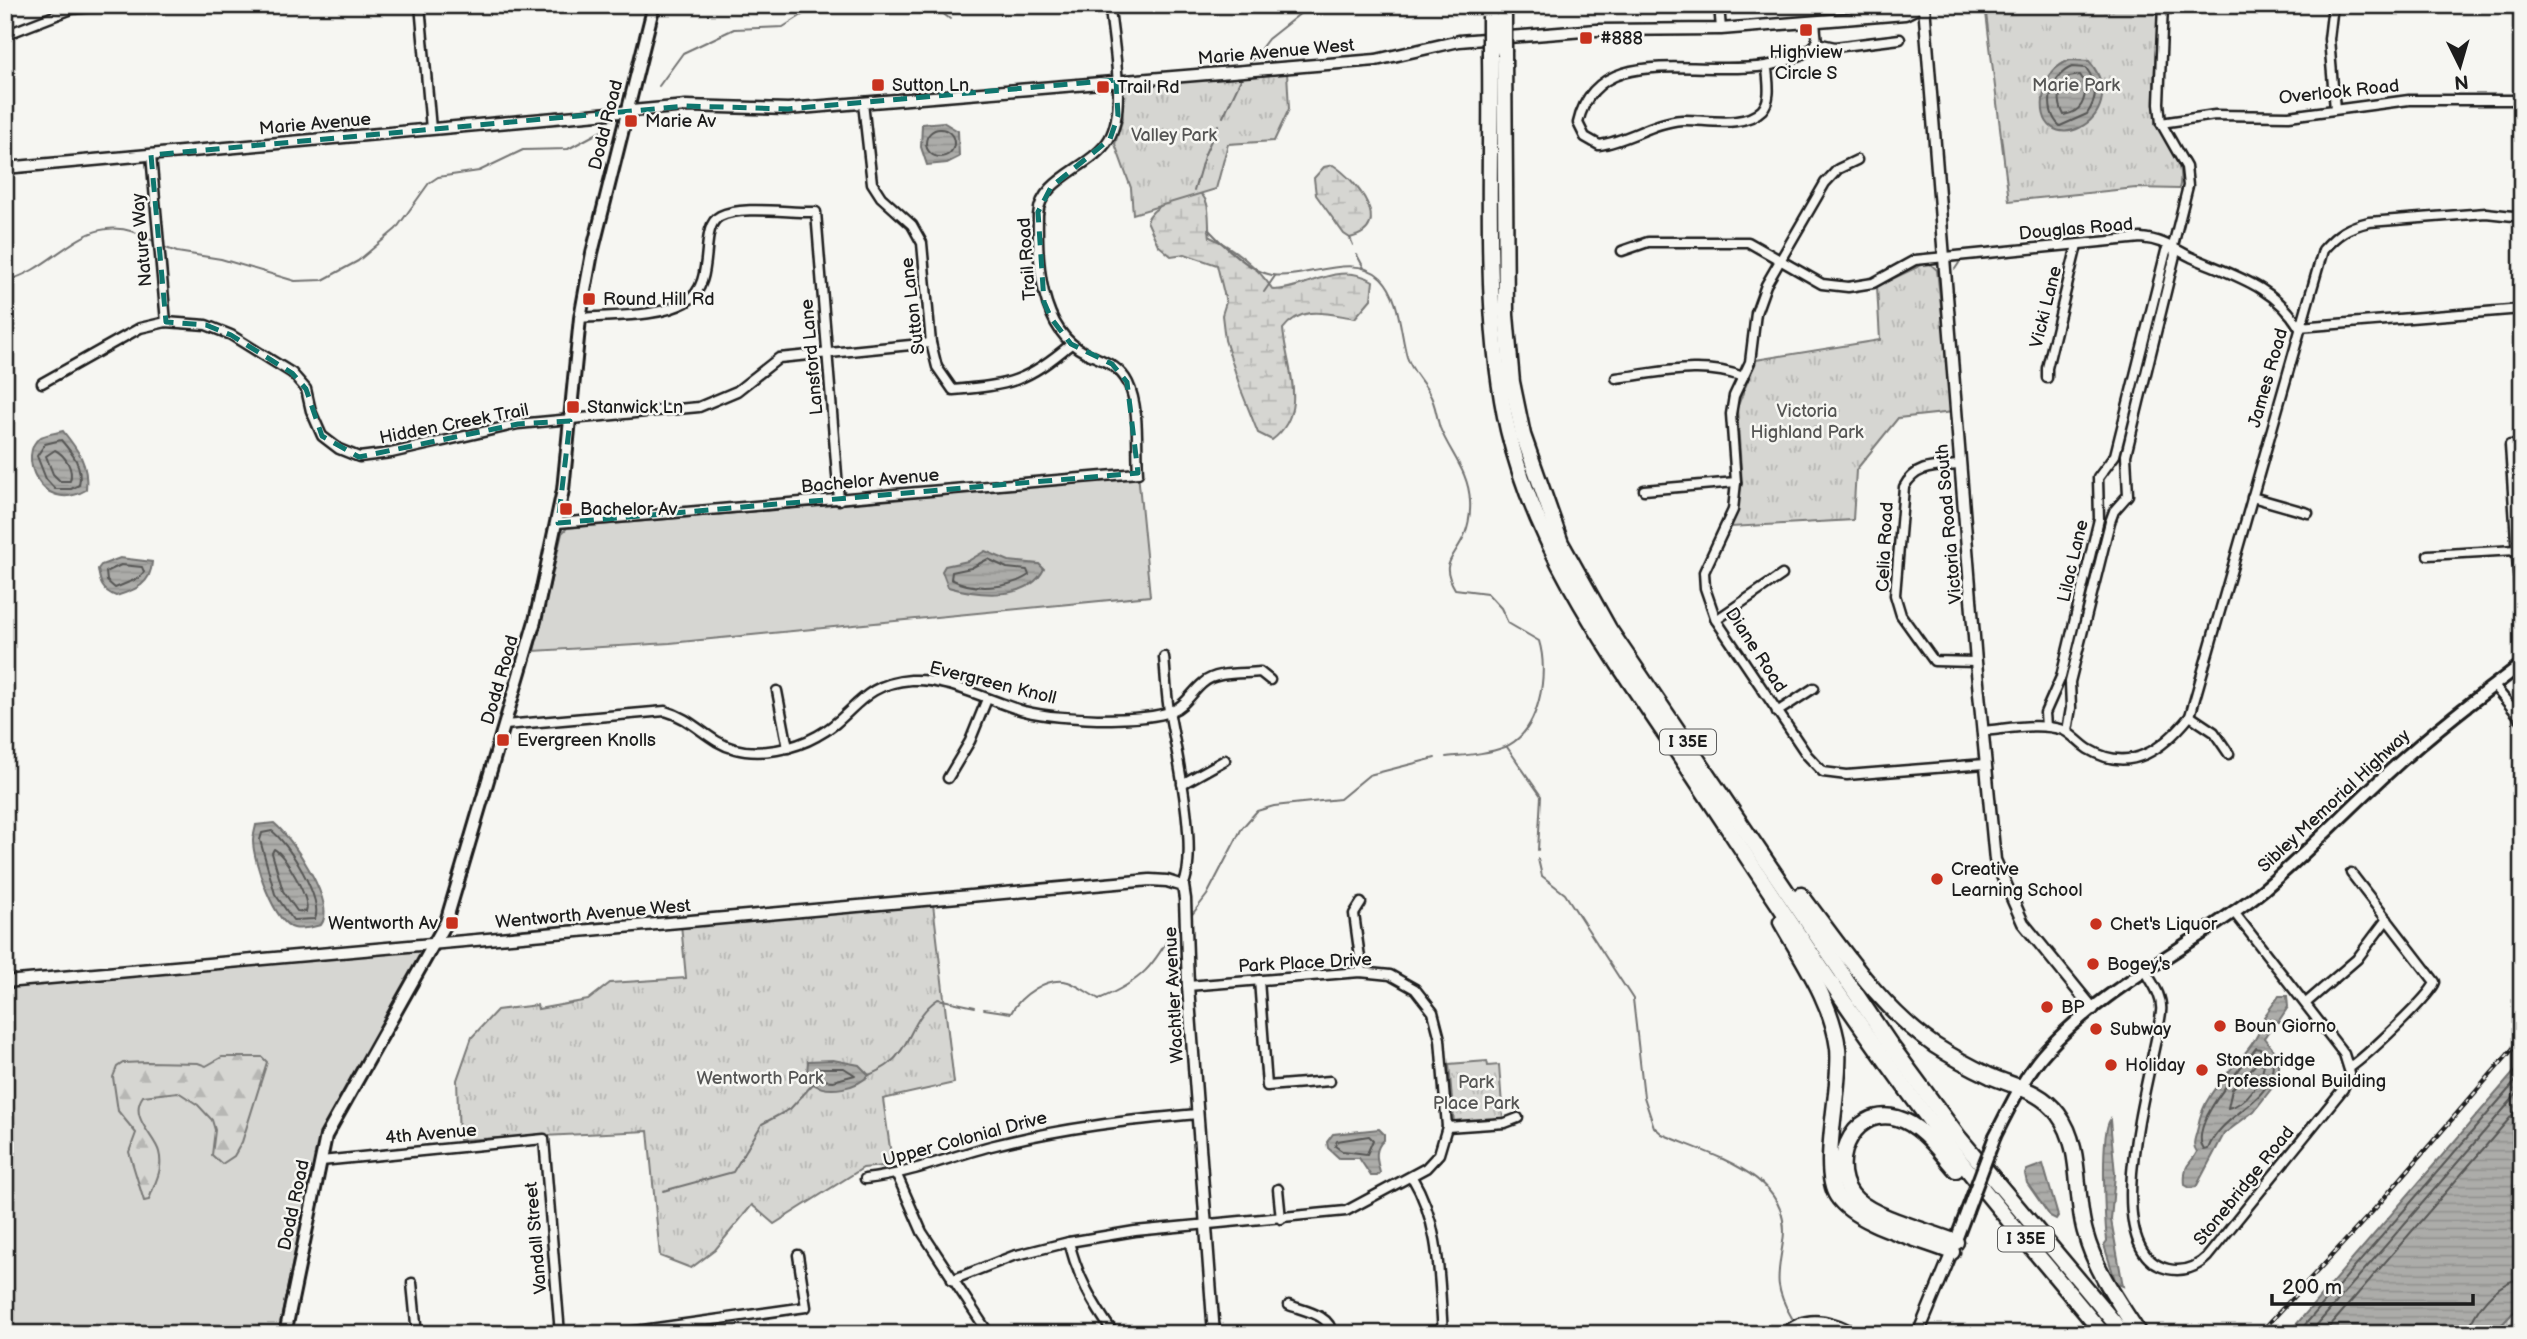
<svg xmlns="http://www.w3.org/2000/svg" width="2527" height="1339" viewBox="0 0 2527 1339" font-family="'Balsamiq Sans',sans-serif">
  <defs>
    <pattern id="forest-firs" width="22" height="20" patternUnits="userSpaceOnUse" patternTransform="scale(1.75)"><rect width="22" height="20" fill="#d6d6d2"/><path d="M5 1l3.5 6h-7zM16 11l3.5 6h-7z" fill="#b7b7b4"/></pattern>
    <pattern id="wetland-marsh" width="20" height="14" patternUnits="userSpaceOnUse" patternTransform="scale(1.75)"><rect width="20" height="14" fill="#d6d6d2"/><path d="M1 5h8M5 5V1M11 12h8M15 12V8" fill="none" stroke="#b7b7b4"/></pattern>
    <pattern id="park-tufts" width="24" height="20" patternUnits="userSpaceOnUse" patternTransform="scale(1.75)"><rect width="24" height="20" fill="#d6d6d2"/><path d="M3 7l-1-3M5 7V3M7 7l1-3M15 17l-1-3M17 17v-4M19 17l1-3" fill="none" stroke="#b7b7b4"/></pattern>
    <pattern id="water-rules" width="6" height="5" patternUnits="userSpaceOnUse" patternTransform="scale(1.75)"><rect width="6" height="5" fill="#acaca9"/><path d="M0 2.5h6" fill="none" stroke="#939391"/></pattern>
  </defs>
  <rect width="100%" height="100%" fill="#f6f6f2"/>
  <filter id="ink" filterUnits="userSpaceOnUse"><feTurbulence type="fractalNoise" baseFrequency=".0143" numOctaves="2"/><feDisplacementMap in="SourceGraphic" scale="14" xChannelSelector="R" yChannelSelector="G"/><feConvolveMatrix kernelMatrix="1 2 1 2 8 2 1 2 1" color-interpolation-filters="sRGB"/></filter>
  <g filter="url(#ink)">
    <g fill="#d6d6d2" stroke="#797977" stroke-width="2">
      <path d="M1138,473l12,123 -480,47 -136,8 28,-118 5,-5 565,-50z"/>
      <path d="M429,947l-99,168 -28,102 -24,117h-273v-349z"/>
    </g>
    <path fill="url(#forest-firs)" stroke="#797977" stroke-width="2" d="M222,1057h40l5,5 -25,80 -8,14 -12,8 -10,-9 3,-25 -3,-10 -14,-15 -20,-13 -35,4c-15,21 12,40 16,56 5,19 -5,31 -10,48l-5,1 -15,-49 7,-19 -18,-22 -5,-34 4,-10 6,-4 24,-1 51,1 8,3z"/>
    <g fill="url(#wetland-marsh)" stroke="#797977" stroke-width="2">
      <path d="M1333,165c22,14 63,62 17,73l-6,-4 -28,-39 -2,-17 10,-11z"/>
      <path d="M1196,191c17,7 11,31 14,46 24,11 48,30 63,53 34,0 64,-30 100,-9l-2,18 -16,19c-27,-4 -53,-14 -72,11 3,38 27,82 -11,111l-14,-7 -17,-43 -16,-50 -3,-25 4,-13 -9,-37 -32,-11 -14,2 -13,-11 -11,-24c5,-16 34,-25 49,-30z"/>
    </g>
    <g fill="url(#park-tufts)" stroke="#797977" stroke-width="2">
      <path d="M1985,5h174c-1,35 -8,74 -3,108 3,29 31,45 23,76l-43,-1 -127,13z"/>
      <path d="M1287,72l2,37 -15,32 -46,3 -12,45 -83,25 -2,-26 -16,-44 8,-26 -3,-33z"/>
      <path d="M1928,262l9,8 16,142 -55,6 -42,52 -3,50 -122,7 11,-43 -5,-76 19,-48 124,-20 -3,-54z"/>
      <path d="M933,904l21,179 -71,16 10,70 -9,2 -1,-5 -20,2 -89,56 -22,-19 -37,45 -24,18 -31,-12 -12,-125 -189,9 -2,-60 15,-43 25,-27 40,-5 1,4 50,-9 22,-17 76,-5 -5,-54z"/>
      <path d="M1487,1061l1,5 11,-1 4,54 -49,4 -5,-59z"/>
      <path d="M2522,1303v31h-29z"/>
    </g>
    <g fill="url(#water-rules)" stroke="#727271" stroke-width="2">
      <path d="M2070,60l19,1c50,60 -59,107 -45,31 3,-17 11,-26 26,-32z"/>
      <path d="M943,122l15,9 1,26 -12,6 -20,2 -6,-18 1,-23z"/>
      <path d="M63,431c15,19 26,33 23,59 -46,26 -70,-38 -45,-53 6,-3 15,-4 22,-6z"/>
      <path d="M985,551l24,10 30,3 5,5c-16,33 -68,26 -96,18l-6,-16 3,-5 23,-5z"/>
      <path d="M120,558l32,4c-1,22 -16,28 -36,34 -14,-5 -16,-13 -18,-27l3,-4z"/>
      <path d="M274,823c18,15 63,80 47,102 -8,2 -19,5 -27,3 -20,-5 -41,-68 -41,-87 0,-5 2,-10 3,-16z"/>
      <path d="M2279,996h8l1,11 -10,15 -8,1 2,3 -8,12 15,19v22l-25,32 -30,23 -28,53 -6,1 -5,-3c-2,-23 6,-20 12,-33 -6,-8 -1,-15 1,-25 6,-44 54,-68 65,-105l3,1 -2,-6z"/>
      <path d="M833,1060l26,5 10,10c-12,13 -40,19 -56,9l-6,-11 1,-12z"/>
      <path d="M2522,1063v240l-29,31h-205z"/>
      <path d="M2110,1120l5,54 -4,46 12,66 -7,-3 -12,-38 3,-4c-2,-20 -7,-107 3,-121z"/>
      <path d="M1379,1129l5,5v6c-11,10 -7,20 -4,33l-3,3h-6l-12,-18h-20l-11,-10 -1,-6 6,-8z"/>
      <path d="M2043,1164l15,52 -2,3 -6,-3 -23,-33 -2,-9 2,-4z"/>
    </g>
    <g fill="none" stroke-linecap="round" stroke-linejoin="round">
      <g stroke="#565654" stroke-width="2">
        <path d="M2072,67l14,1c11,14 12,30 1,46l-27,12c-18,-16 -10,-51 12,-59z"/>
        <path d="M2080,75l6,9c-1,17 -4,28 -22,31 -7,-13 -6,-27 5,-38z"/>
        <circle cx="940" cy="143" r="14"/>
        <path d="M61,440c12,14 22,26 18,45l-8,4h-16l-9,-10 -9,-23 8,-12z"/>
        <path d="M55,450c10,5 19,19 15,31h-10l-7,-7 -7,-18z"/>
        <path d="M988,559l19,9 20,2 2,5c-21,14 -56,16 -78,4l1,-7 19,-4z"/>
        <path d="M121,565l21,2 2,5 -5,6 -24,10 -8,-7 -1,-9z"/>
        <path d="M272,831c17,13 51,68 43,88l-22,1 -18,-26 -15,-54 2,-7z"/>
        <path d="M274,849c11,5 37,51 32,63l-9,-1 -14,-20 -11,-38z"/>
        <path d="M2256,1048l8,2 9,11c1,44 -51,50 -65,88l-4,1c-17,-26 38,-82 52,-102z"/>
        <path d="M2258,1062l6,2c-2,17 -18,41 -36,44l4,-19z"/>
        <path d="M818,1068h26l11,7 -22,6 -12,-1 -6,-8z"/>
        <path d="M1369,1136l4,4 -6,14 -25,-3 -7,-5 2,-5z"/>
        <path d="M2297,1334l225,-260"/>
        <path d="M2309,1334l213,-246"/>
        <path d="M2323,1334l199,-230"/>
        <path d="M2469,1334c1,-22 30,-54 53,-55"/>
      </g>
      <g stroke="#727271" stroke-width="2">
        <path d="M932,5l18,14"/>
        <path d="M1249,64l19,-25 43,-34"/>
        <path d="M659,86l24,-33 51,-24 49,-2 35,-22"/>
        <path d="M1223,117l18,-38"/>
        <path d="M1194,191l10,-35 14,-31"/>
        <path d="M1208,229c16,17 41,42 64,46 33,5 81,-24 109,3 19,19 19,54 26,79 5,15 15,23 22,36 7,11 7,23 11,35 10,25 29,44 30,73 1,13 -2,29 -9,41 -11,20 -20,23 -6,47l32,4 14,15 7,15 31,18c10,32 1,91 -34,106 -18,7 -40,8 -59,10"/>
        <path d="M1350,238l3,7"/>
        <path d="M163,247l14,5 44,7 74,22 28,-1 35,-19 38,-32 33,-46 9,-6 41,-6 44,-21 45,-1 41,-22"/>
        <path d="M1357,255l7,13"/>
        <path d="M1955,269l4,-6"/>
        <path d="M5,281c57,-13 82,-81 150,-39"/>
        <path d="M1264,292l11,-16"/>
        <path d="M1507,747l34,49 -3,54"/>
        <path d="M1538,859l4,17 23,18 68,105 11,98 10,30 8,7c47,21 132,40 121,108 -5,33 -10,44 9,76"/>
        <path d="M1191,916l16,-21 35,-67 15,-17 17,-5 66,-7 29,-24 66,-17"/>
        <path d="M984,1009l27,4c9,-17 36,-37 57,-31 10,3 21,12 31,17 43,-18 55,-33 77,-74"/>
        <path d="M869,1075c6,-3 14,-6 20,-11 23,-19 22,-47 49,-65l37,8"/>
        <path d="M663,1191l70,-19 29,-48 28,-15 23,-25"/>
        <path d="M1799,1331l2,3"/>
      </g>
      <g stroke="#1c1c1c" stroke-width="13">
        <g id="minor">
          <path d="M420,5l11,124"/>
          <path d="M1088,5h32"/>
          <path d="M1719,5l2,24"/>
          <path d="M2333,5l-4,34 6,70"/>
          <path d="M1815,22l2,21"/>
          <path d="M5,35l67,-26 44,-4"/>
          <path d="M1767,68c1,14 5,31 -5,42 -19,19 -57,9 -80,10 -29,2 -54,21 -83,25l-14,-8 -7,-14c23,-104 177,-18 239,-80l18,4 65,-8"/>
          <path d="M863,103l9,80 9,14 31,28 10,18 9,100 6,24 16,23c58,-5 73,-8 118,-46"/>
          <path d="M2161,123l54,-8 74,1 120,-16h113"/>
          <path d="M151,155l15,167"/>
          <path d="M1857,160l-19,9 -13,14 -59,102 -10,28 -6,49 -16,34 -3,18 5,68 -3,28 -29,62 1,16 11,32 91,135 16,17 24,3 138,-11"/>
          <path d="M1622,251l26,-9h100l74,42 26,3 25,-4 42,-23 226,-22c22,2 32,10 50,19 41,18 84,29 108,70l223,-18"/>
          <path d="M580,318c33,-3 77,0 106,-16 32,-19 11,-74 34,-86 21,-11 70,-3 96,-4l23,288"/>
          <path d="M1616,378c42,-5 87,-17 127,-1"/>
          <path d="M2047,378v-10l30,-123"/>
          <path d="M42,383l98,-55 26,-6 40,3 25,10 61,38 14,16 5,22 11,25 17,13 20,8 32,-4 127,-29 181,-17 38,-16 42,-33 152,-15"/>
          <path d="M2510,445l12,190"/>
          <path d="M1960,465c-23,2 -44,-1 -56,22l-9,108 6,20 33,46 42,1"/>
          <path d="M1644,490l92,-8"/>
          <path d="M2252,497l56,16"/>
          <path d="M558,523l580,-50c-2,-27 2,-65 -10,-90 -9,-18 -25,-22 -42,-30 -47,-23 -49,-92 -48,-138 2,-37 54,-47 71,-76 18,-30 4,-96 1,-131"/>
          <path d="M2428,555l88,-5"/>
          <path d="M1716,620l66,-45"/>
          <path d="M1164,657c2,20 2,40 6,59 7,38 29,137 13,170"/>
          <path d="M2494,686l28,34"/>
          <path d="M777,691l11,57"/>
          <path d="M1777,712l37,-24"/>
          <path d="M2190,716l24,16 15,22"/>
          <path d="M505,725l160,-14c29,8 43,31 70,38 25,7 59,0 82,-13 38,-20 42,-52 94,-56 37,-2 78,21 113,31 23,6 49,7 74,8 18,0 58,-1 74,-8 13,-5 20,-19 31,-28 13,-12 40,-9 57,-11l10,8"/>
          <path d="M2046,726l-1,-13 16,-36 38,-158 -1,-41 17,-23 51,-204 7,-5"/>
          <path d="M1982,731c26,-2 56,-9 81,-1 8,3 17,14 25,19 43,26 76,-1 102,-33l133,-466c14,-16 25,-23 46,-28l117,-9 36,4"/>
          <path d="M2067,731l4,-23 -1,-26 40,-160 4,-11 14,-16 -2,-40 49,-200 -2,-9 15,-60 -2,-19 -25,-44 -2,-20 4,-98"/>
          <path d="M948,778l22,-37 17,-42"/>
          <path d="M1182,784l43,-24"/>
          <path d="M1361,903l-7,11 8,58"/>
          <path d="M2146,972c7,12 17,25 15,40 -5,48 -69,240 7,257 14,3 28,-1 39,-12l136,-168 7,-16 -6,-19 -111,-143"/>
          <path d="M1259,980l8,106 63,-5"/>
          <path d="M2306,1003l51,-44 30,-40"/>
          <path d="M2349,1068c15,-10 82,-72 86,-86l-84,-109"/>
          <path d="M1447,1127l58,-4 13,-5"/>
          <path d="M321,1161l223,-22 16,195"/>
          <path d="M897,1175l25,57 67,102"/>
          <path d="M1412,1177c29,48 27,102 31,157"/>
          <path d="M865,1179c45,-5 86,-23 130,-34 67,-17 134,-25 203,-31"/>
          <path d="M1278,1189l3,30"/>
          <path d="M1069,1242c9,36 24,62 45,92"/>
          <path d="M952,1280l61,-24 56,-14 66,-11 211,-20 80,-43 13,-14 8,-27 -7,-88 -7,-27 -18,-23 -25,-14 -30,-3 -172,14"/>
          <path d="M412,1283l5,51"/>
          <path d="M1289,1305c16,6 42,10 43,29"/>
          <path d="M614,1334l192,-27 -8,-52"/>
        </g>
      </g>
      <g stroke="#1c1c1c" stroke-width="15">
        <g id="tertiary">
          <path d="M1924,5l52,657 19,198 28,63 70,86"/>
          <path d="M5,168l681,-62 102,3 588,-49 83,-19 137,-11 125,-1 184,-15 18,-9"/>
          <path d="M5,982l1145,-102 17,1 16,5 2,13 3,87 26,348"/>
          <path d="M1785,1334c21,-21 47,-13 70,0"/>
          <path d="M1918,1334l34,-82"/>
        </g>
      </g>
      <g stroke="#1c1c1c" stroke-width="16">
        <g id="secondary">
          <path d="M1995,1136c15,-29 29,-61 52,-86 60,-66 147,-104 216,-160 45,-38 84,-80 127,-119 42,-39 87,-73 132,-107"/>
          <path d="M1953,1248l14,-37"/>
          <path d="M285,1334l41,-198 120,-214 89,-301 28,-131 17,-172 12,-65 62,-248"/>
        </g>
      </g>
      <g stroke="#1c1c1c" stroke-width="19">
        <g id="motorway">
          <path d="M1504,52l2,263 6,67 11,53 38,108 48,86 283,418 65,88 167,199"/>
          <path d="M1490,56c2,117 -8,261 18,374 31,131 113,237 186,347 83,125 164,251 255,369 49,64 103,125 154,188"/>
          <path d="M1801,895c40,52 78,112 133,150 17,11 37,22 56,31 25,11 50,14 68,38 25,33 16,80 27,118 10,38 33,69 54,102"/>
          <path d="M1781,922c22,39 51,80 57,126 4,40 -19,121 -1,148 19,29 84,43 115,56"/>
          <path d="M1956,1242c-27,-11 -78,-23 -99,-42 -32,-29 -7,-95 40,-82 25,7 43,34 59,52"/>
        </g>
      </g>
      <use href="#minor" stroke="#f6f6f2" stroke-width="8"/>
      <use href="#tertiary" stroke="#f6f6f2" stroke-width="10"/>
      <use href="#secondary" stroke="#f6f6f2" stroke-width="10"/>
      <use href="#motorway" stroke="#f6f6f2" stroke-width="14"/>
      <g stroke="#1c1c1c" stroke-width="4.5">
        <path id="rail" d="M2259,1334l113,-122 150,-174"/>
      </g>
      <use href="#rail" stroke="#f6f6f2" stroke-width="2" stroke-dasharray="5" stroke-linecap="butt"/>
      <g stroke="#1c1c1c" stroke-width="16" stroke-linecap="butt">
        <path id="secondary-bridge" d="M1967,1211l28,-75"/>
      </g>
      <g stroke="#1c1c1c" stroke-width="19" stroke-linecap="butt">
        <g id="motorway-bridge">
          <path d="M1504,13v39"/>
          <path d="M1490,16v40"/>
        </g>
      </g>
      <use href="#secondary-bridge" stroke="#f6f6f2" stroke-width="10"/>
      <use href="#motorway-bridge" stroke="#f6f6f2" stroke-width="14"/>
    </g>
  </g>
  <path fill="none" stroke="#0f766e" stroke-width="5" stroke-dasharray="14 9" stroke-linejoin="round" d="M1116,80l2,36 -8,23 -59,48 -13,25 6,90 7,16 20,26 41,20 15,18 11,91 -580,50 12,-102 -52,3 -159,33 -37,-21 -16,-47 -14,-16 -61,-38 -25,-10 -40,-3 -15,-167 535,-49 102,3z"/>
  <g fill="#c8321e" stroke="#f6f6f2" stroke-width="2.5">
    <rect x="1799" y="23" width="14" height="14" rx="3.5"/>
    <rect x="1579" y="31" width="14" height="14" rx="3.5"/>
    <rect x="871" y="78" width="14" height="14" rx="3.5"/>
    <rect x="1096" y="80" width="14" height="14" rx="3.5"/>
    <rect x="624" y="114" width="14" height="14" rx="3.5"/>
    <rect x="582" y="292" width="14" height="14" rx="3.5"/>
    <rect x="566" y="400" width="14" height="14" rx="3.5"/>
    <rect x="559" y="502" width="14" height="14" rx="3.5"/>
    <rect x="496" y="733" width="14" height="14" rx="3.5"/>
    <circle cx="1937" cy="879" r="7"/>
    <rect x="445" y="916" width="14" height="14" rx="3.5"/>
    <circle cx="2096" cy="924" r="7"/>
    <circle cx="2093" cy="964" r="7"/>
    <circle cx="2047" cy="1007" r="7"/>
    <circle cx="2220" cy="1026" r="7"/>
    <circle cx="2096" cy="1029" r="7"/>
    <circle cx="2111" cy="1065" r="7"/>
    <circle cx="2202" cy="1070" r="7"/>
  </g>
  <g text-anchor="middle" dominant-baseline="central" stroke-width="5" stroke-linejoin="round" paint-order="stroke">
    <g fill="#f6f6f2" stroke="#5d5d5c" stroke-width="2">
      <rect x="1660" y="729.5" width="56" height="25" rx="5"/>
      <rect x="1998" y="1226.5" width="56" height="25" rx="5"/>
    </g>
    <g font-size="16" font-weight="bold" fill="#1c1c1c">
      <text x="1688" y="742">I 35E</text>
      <text x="2026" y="1239">I 35E</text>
    </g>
    <g font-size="18" fill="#1c1c1c" stroke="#f6f6f2" text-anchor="start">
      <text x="1600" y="38">#888</text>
      <text x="1806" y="52" text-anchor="middle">Highview<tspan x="1806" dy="21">Circle S</tspan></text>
      <text x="892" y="85">Sutton Ln</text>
      <text x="1117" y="87">Trail Rd</text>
      <text x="645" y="121">Marie Av</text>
      <text x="603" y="299">Round Hill Rd</text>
      <text x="587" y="407">Stanwick Ln</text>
      <text x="580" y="509">Bachelor Av</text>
      <text x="517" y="740">Evergreen Knolls</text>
      <text x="1951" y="869">Creative<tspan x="1951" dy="21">Learning School</tspan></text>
      <text x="438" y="923" text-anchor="end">Wentworth Av</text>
      <text x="2110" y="924">Chet's Liquor</text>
      <text x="2107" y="964">Bogey's</text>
      <text x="2061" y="1007">BP</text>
      <text x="2234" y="1026">Boun Giorno</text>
      <text x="2110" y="1029">Subway</text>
      <text x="2216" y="1060">Stonebridge<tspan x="2216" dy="21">Professional Building</tspan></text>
      <text x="2125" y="1065">Holiday</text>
    </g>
    <g font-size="18" fill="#1c1c1c" stroke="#f6f6f2">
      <text transform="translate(1276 52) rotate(-5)">Marie Avenue West</text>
      <text transform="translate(2339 92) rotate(-6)">Overlook Road</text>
      <text transform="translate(315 124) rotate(-5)">Marie Avenue</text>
      <text transform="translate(606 125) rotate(-76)">Dodd Road</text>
      <text transform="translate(2076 229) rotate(-5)">Douglas Road</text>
      <text transform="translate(142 240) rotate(-95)">Nature Way</text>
      <text transform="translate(1027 259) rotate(-94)">Trail Road</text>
      <text transform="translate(913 306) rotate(-97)">Sutton Lane</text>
      <text transform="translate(2046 307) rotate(-76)">Vicki Lane</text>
      <text transform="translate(812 357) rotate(-95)">Lansford Lane</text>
      <text transform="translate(2268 378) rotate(-74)">James Road</text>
      <text transform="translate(454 424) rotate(-11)">Hidden Creek Trail</text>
      <text transform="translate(870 481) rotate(-5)">Bachelor Avenue</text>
      <text transform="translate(1949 524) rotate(-95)">Victoria Road South</text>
      <text transform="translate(1885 547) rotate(-87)">Celia Road</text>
      <text transform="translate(2073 561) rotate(-77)">Lilac Lane</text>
      <text transform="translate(1756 650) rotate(57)">Diane Road</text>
      <text transform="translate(500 680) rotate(-74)">Dodd Road</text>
      <text transform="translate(993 683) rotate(14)">Evergreen Knoll</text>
      <text transform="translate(2334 801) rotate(-43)">Sibley Memorial Highway</text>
      <text transform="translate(593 914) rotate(-5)">Wentworth Avenue West</text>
      <text transform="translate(1305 963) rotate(-3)">Park Place Drive</text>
      <text transform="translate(1174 995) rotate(-93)">Wachtler Avenue</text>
      <text transform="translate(431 1134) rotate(-5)">4th Avenue</text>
      <text transform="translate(965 1139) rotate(-15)">Upper Colonial Drive</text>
      <text transform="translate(2244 1186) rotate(-51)">Stonebridge Road</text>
      <text transform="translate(294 1205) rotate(-78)">Dodd Road</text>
      <text transform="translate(536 1238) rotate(-95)">Vandall Street</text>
    </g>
    <g font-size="18" fill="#545453" stroke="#f6f6f2">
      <text x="2076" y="85">Marie Park</text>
      <text x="1174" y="135">Valley Park</text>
      <text x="1807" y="411">Victoria<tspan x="1807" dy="21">Highland Park</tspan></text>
      <text x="760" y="1078">Wentworth Park</text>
      <text x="1476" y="1082">Park<tspan x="1476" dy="21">Place Park</tspan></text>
    </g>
  </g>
  <rect width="2527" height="1339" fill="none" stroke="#f6f6f2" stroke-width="28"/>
  <rect x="14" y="14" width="2499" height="1311" fill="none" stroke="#1c1c1c" stroke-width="2.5" filter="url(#ink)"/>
  <g transform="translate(2460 66) rotate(175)" stroke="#f6f6f2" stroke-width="5" paint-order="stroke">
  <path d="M0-5L12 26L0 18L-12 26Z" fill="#1c1c1c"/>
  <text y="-10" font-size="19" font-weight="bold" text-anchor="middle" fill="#1c1c1c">N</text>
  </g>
  <path d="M2272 1294v10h201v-10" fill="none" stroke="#1c1c1c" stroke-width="3.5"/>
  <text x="2282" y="1294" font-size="21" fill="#1c1c1c" stroke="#f6f6f2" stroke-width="5" paint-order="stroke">200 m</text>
</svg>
